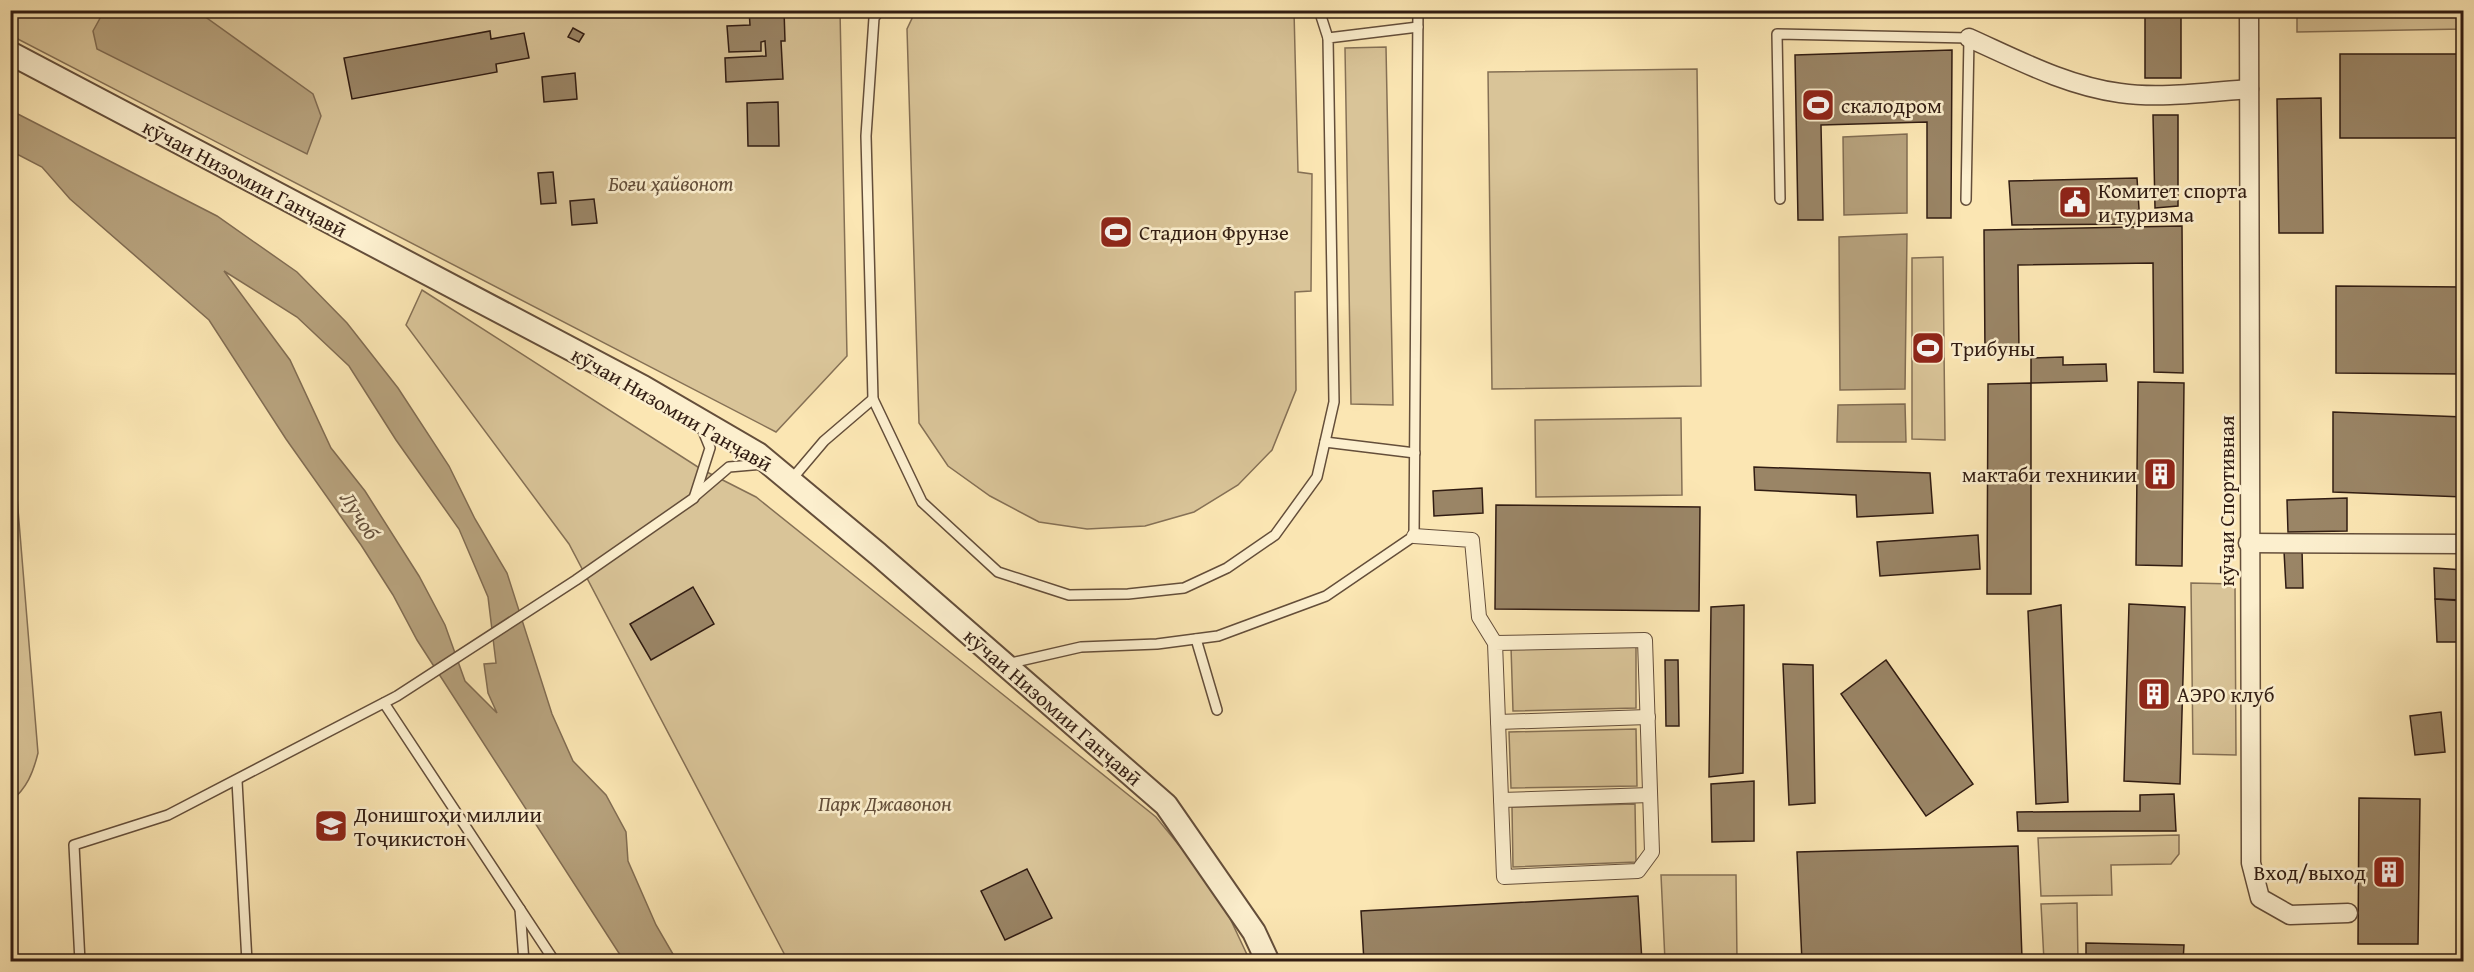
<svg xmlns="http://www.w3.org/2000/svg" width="2474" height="972" viewBox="0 0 2474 972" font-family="'Gentium Book Plus',serif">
  <rect width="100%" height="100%" fill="#fbe6b3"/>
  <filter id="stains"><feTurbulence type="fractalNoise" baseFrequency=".00333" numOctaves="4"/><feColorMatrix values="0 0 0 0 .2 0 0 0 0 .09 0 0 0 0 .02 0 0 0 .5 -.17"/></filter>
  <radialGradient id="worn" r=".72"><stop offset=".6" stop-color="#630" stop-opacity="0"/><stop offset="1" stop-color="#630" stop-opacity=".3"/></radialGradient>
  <g fill="#d9c498" stroke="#857055" stroke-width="1.5">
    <path d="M11,10l829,1 7,345 -71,76 -764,-396z"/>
    <path d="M916,10l378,1 4,161 14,2 -1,117 -16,1 1,98 -24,60 -34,35 -44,27 -49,14 -58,3 -48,-7 -49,-26 -42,-30 -29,-43 -12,-394z"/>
    <path d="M1793,10h172v3l-172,1z"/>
    <path d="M2297,11h166v18l-166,3z"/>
    <path d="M1386,47l7,358 -42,-1 -6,-356z"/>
    <path d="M1697,69l4,317 -209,3 -4,-317z"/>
    <path d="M1943,257l2,183 -33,-1v-181z"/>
    <path d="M422,290l279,179 55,28 400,320 35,43 36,52 23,49h-462l-219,-417 -163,-219z"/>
    <path d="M10,412l28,341c-5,20 -11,35 -27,48z"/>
    <path d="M1681,418l1,77 -146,2 -1,-77z"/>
    <path d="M2191,583l44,1 1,171 -43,-1z"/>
    <path d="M1636,643v65l-123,3 -2,-64z"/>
    <path d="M1636,729l1,57 -126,2 -2,-56z"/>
    <path d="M1635,804l1,58 -123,5 -1,-60z"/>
    <path d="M2179,835v19l-8,10 -60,1 1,30 -71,1 -3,-58z"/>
    <path d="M1661,875h75l1,86h-72z"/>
    <path d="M2077,903l1,58h-34l-3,-57z"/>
  </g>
  <g fill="#b6a17c" stroke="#816c52" stroke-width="1.5" fill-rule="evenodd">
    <path d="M104,11h93l116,83 8,22 -14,38 -210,-105 -4,-18z"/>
    <path d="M10,110l207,106 80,56 50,51 51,65 51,78 26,53 32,54 45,141 21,47 33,34 20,37 2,29 28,64 21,36h-53l-207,-321 -24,-45 -32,-50 -75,-106 -77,-119 -139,-121 -28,-32 -31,-16zM224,271l73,46 52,49 47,74 63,89 29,68 8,66 -12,1 4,29 9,20 -32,-32 -20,-56 -26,-49 -54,-85 -34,-43 -41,-88z"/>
    <path d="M1907,134v79l-63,2 -1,-78z"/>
    <path d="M1907,234l-2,155 -65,1 -1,-153z"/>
    <path d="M1905,404l1,38h-69l1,-37z"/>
  </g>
  <g fill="#9a8566" stroke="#311c12" stroke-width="1.5">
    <path d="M749,10h35l1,31h-4l2,38 -57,3 -1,-24 41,-2 -1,-15 -4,1v9l-32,1 -2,-26 23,-1z"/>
    <rect x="2145" y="13" width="36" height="65"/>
    <path d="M573,28l11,6 -5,8 -11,-5z"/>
    <path d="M490,31l1,8 33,-6 5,25 -33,6 1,8 -145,27 -8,-41z"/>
    <path d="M1952,50l-1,168h-24v-96l-106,3 2,95h-25l-3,-165z"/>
    <rect x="2340" y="54" width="124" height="84"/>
    <path d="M575,73l2,26 -33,3 -2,-25z"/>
    <path d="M2321,98l2,135h-44l-2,-134z"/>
    <path d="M778,102l1,44h-31l-1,-43z"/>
    <path d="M2153,115h25v91l-23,2z"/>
    <path d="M553,172l3,31 -15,1 -3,-31z"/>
    <path d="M2137,178l3,46 -128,1 -3,-44z"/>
    <path d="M594,199l3,24 -25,2 -2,-24z"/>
    <path d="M2182,226l1,147 -29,-1 -1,-109 -135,2 1,87h-34l-1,-122z"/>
    <path d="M2336,286l128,1v87l-128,-1z"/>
    <path d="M2063,357v8l43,-1 1,17 -76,2v-25z"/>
    <path d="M2138,382l46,1 -2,183 -46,-1z"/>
    <path d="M2031,383v211h-44l1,-210z"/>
    <path d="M2333,412l131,5v80l-131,-5z"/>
    <path d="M1754,467l176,6 3,40 -76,4 -1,-22 -101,-5z"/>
    <path d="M1482,488l1,25 -49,3 -1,-25z"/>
    <path d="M2347,498v33l-59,1 -1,-32z"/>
    <path d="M1496,505l204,2 -1,104 -204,-2z"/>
    <path d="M1978,535l2,34 -100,7 -3,-34z"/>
    <path d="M2302,550l1,38h-17l-2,-37z"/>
    <path d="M2434,568l30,2v30l-29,-1z"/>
    <path d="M693,587l21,37 -63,36 -21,-36z"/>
    <path d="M2435,599l29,2v41h-27z"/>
    <path d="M2129,604l56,3 -5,177 -56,-3z"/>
    <path d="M1744,605l-1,168 -34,4 2,-170z"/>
    <path d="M2061,605l7,197 -32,2 -8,-193z"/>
    <path d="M1665,660h13l1,66h-13z"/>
    <path d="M1886,660l87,124 -47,32 -85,-122z"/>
    <path d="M1783,664l30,1 2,138 -26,2z"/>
    <path d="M2441,712l4,40 -30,3 -5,-39z"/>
    <path d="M1754,781v60l-42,1 -1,-58z"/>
    <path d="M2174,794l2,37h-158l-1,-19 123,-1v-16z"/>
    <path d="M2359,798l61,1 -2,145h-60z"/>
    <path d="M2018,846l4,112 -220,4 -5,-110z"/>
    <path d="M1027,869l25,49 -47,22 -24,-49z"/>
    <path d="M1638,896l4,66h-278l-3,-51z"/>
    <path d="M2086,943l98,2 -1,17h-97z"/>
  </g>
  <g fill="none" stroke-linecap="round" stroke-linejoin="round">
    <g stroke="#644e3a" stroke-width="12">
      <g id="service">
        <path d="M880,10l-6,8 -8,118 7,263 49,103 76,70 71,23 59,-1 56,-6 43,-20 48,-33 42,-58 17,-75 -6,-364 90,-11"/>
        <path d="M1319,10l9,28"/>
        <path d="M1780,199l-3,-165 192,4 -3,162"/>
        <path d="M1325,442l90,11"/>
        <path d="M791,480l33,-39 49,-42"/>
        <path d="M695,496l34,-29 35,-3"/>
        <path d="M1196,639l21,71"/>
        <path d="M1007,664l74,-17 76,-3 61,-8 108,-40 88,-60 4,-526"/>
        <path d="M384,703l171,259"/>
        <path d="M237,781l10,181"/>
        <path d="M520,909l4,53"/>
        <path d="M80,962l-6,-117 94,-30 229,-119 179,-116 118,-82 16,-50 -9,-22"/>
      </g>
    </g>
    <g stroke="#644e3a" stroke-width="16">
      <g id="pedestrian">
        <path d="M1414,536l58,4 7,77 16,26 9,234 134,-6 14,-19 -7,-212 -150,3"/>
        <path d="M1498,722l150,-5"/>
        <path d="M1501,800l149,-5"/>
      </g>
    </g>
    <g stroke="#644e3a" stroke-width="21">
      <g id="minor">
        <path d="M2249,10l2,853 9,35 30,17 58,-2"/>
        <path d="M1969,38c49,22 98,48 151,55 40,6 88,-1 129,-4"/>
        <path d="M2248,543l216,1"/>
      </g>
    </g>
    <g stroke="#644e3a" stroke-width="26">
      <path id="tertiary" d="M10,53l633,334 115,67 120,100 288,251 88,127 14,30"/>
    </g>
    <use href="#service" stroke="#fcefce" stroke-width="9"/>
    <use href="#pedestrian" stroke="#fcefce" stroke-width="14"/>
    <use href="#minor" stroke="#fcefce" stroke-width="18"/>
    <use href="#tertiary" stroke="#fcefce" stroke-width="22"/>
  </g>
  <defs>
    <g id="stadium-square" transform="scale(1.725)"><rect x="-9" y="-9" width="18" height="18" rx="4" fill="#8f2418" stroke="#fcefce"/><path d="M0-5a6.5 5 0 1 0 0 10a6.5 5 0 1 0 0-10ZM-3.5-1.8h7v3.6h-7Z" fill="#fff"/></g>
    <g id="civic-square" transform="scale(1.725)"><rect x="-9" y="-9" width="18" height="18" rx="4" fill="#8f2418" stroke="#fcefce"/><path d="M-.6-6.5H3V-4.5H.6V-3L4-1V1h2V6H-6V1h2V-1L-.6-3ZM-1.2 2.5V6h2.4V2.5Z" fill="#fff"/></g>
    <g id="building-square" transform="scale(1.725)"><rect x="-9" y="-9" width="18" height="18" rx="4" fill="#8f2418" stroke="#fcefce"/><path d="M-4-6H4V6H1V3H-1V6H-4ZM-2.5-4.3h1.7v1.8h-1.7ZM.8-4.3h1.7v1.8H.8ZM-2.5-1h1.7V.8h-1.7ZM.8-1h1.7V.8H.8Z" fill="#fff"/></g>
    <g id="university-square" transform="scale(1.725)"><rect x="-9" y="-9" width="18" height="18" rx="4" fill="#8f2418" stroke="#fcefce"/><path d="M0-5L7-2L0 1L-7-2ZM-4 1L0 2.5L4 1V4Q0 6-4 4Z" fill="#fff"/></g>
  </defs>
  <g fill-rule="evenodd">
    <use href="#stadium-square" x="1818" y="105"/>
    <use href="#civic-square" x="2075" y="202"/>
    <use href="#stadium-square" x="1116" y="232"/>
    <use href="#stadium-square" x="1928" y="348"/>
    <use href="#building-square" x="2160" y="474"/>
    <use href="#building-square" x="2154" y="694"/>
    <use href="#university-square" x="331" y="826"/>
    <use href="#building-square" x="2389" y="872"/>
  </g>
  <g text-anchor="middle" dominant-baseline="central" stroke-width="5" stroke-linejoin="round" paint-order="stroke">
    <g font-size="21" fill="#311c12" stroke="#fcefce" text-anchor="start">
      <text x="1841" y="105">скалодром</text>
      <text x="2098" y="190">Комитет спорта<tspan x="2098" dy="24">и туризма</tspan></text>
      <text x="1139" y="232">Стадион Фрунзе</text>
      <text x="1951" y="348">Трибуны</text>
      <text x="2137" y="474" text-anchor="end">мактаби техникии</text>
      <text x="2177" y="694">АЭРО клуб</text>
      <text x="354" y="814">Донишгоҳи миллии<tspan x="354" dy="24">Тоҷикистон</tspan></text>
      <text x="2366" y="872" text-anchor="end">Вход/выход</text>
    </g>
    <g font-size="21" fill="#311c12" stroke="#fcefce">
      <text transform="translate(245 178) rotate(28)">кӯчаи Низомии Ганҷавӣ</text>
      <text transform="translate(672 409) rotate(30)">кӯчаи Низомии Ганҷавӣ</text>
      <text transform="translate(2226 501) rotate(-90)">кӯчаи Спортивная</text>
      <text transform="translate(1053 707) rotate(41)">кӯчаи Низомии Ганҷавӣ</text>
    </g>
    <g font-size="21" font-style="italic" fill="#634e3a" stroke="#fcefce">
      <text x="671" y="183">Боғи ҳайвонот</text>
      <text x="885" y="803">Парк Джавонон</text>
    </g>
    <g font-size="22" font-style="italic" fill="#66513c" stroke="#fcefce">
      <text transform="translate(360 515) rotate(57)">Лучоб</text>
    </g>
  </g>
  <rect width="2474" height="972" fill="none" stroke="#fbe6b3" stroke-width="36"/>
  <rect x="12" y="12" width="2450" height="948" fill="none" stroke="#311c12" stroke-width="3"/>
  <rect x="18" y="18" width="2438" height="936" fill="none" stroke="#311c12" stroke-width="1.5"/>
  <rect width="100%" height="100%" filter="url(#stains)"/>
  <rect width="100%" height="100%" fill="url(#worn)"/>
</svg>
